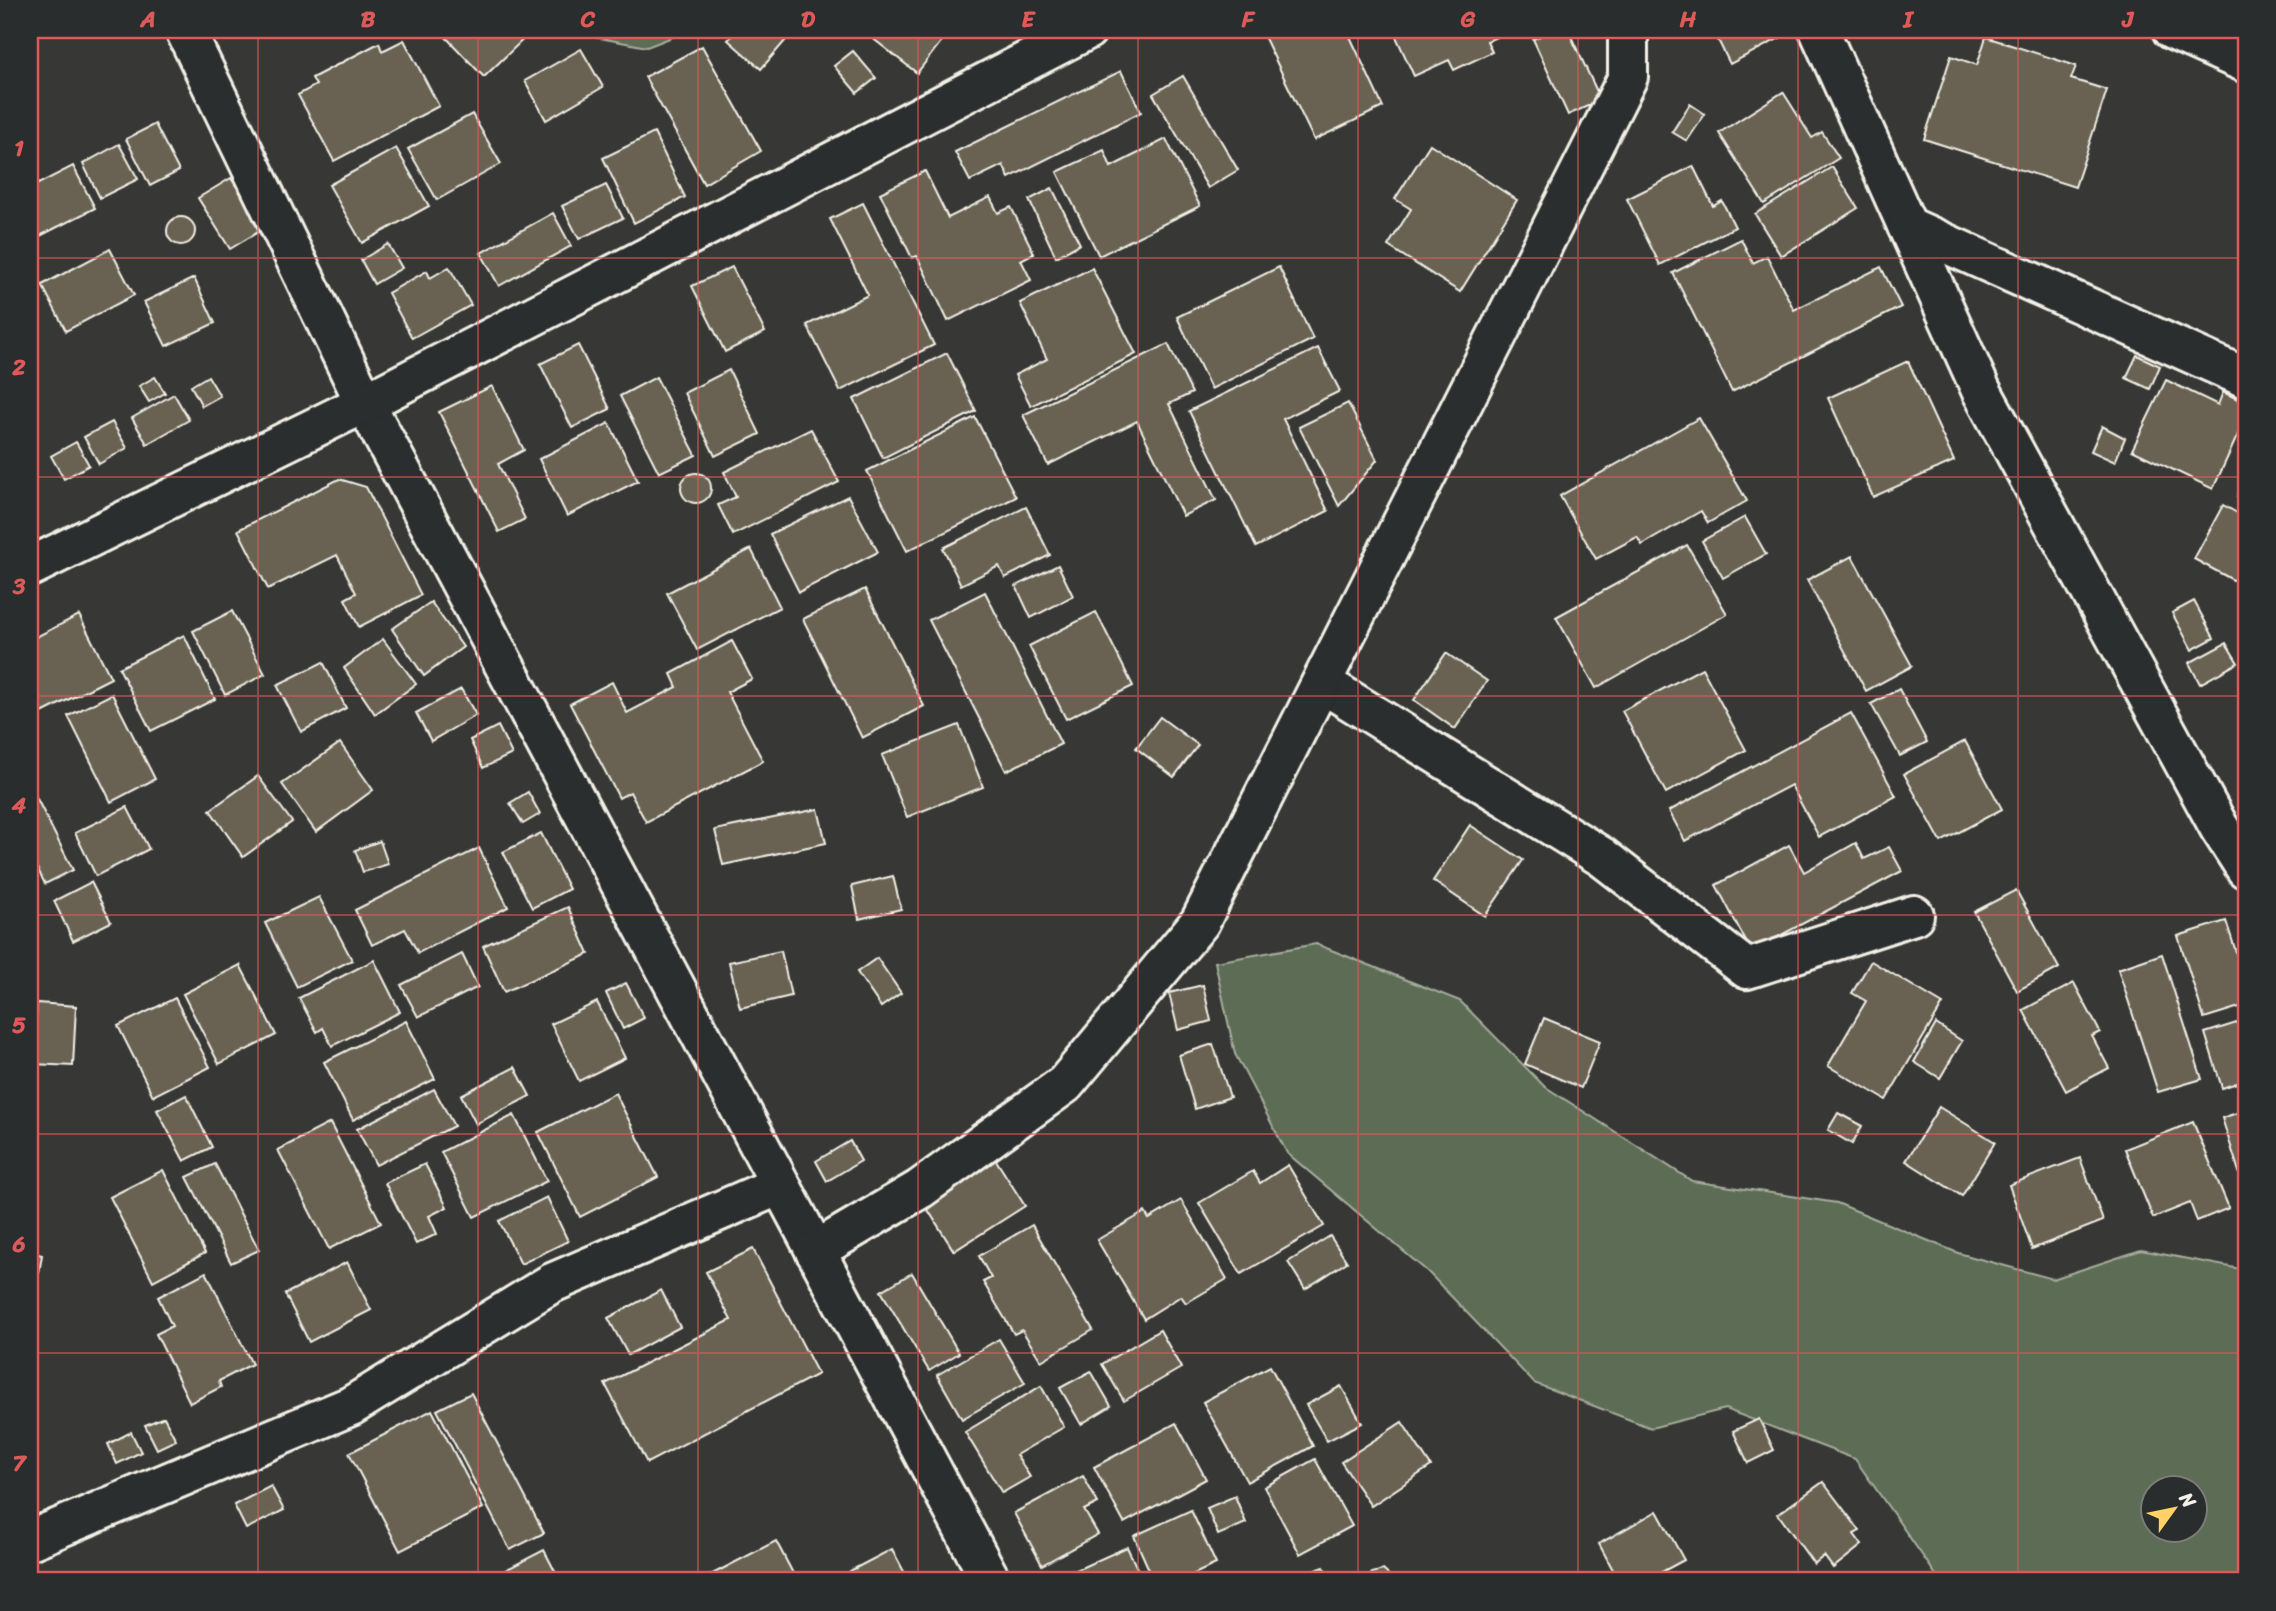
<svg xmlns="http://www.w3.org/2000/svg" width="2276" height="1611" viewBox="0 0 2276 1611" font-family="Sriracha,sans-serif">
  <rect width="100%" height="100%" fill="#373835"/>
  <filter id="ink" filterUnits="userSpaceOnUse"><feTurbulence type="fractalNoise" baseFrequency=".0143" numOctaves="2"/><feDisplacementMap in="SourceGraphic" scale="14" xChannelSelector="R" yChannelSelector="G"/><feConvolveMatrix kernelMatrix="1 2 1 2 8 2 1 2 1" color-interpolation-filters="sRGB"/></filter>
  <g filter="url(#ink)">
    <g fill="#5b6c55" stroke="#a8ae9e" stroke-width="2" fill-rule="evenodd">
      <path d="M578,30h112l-43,17 -63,-12z"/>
      <path d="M1316,944l144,57 84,85 148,95 145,22 121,50 95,26 88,-29 105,20v311h-300l-10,-6 -81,-116 -130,-50 -74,19 -117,-45 -106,-111 -141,-119 -52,-99 -20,-92zM2154,1488h42v42h-42z"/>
    </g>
    <g fill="#696252" stroke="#f4f1e8" stroke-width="2">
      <path d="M439,30h94l-49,47z"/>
      <path d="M737,30h51l4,3 -31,36 -33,-29z"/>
      <path d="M862,30h72l10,8 -27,35z"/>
      <path d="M1261,30h86l36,77 -69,33z"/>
      <path d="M1393,30h103l3,6 -12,5 5,11 -38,18 -5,-10 -35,16z"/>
      <path d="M1554,30h14l33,70 -33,15 -35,-76z"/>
      <path d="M1713,30h67l4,6 -54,28z"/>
      <path d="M1986,37l90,29 -5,13 36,11 -32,97 -151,-48 27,-83 26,9z"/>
      <path d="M404,40l35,66 -105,55 -36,-66 18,-10 -4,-7 67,-35 3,8z"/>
      <path d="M702,46l59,105 -57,33 -59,-107z"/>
      <path d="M581,49l22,38 -57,33 -21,-39z"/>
      <path d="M853,51l23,27 -19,15 -23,-27z"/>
      <path d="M1121,71l20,41 -132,66 -6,-13 -33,16 -15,-29z"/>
      <path d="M1183,76l55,94 -30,18 -55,-94z"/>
      <path d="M1783,92l29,46 10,-6 17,26 -75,46 -45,-71z"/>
      <path d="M1690,104l15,10 -18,27 -15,-9z"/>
      <path d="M472,114l29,50 -64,36 -29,-51z"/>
      <path d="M155,124l24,47 -29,15 -24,-47z"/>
      <path d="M654,133l31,64 -51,26 -31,-65z"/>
      <path d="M1166,139l34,67 -101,50 -42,-84 47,-22 7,17z"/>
      <path d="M119,144l19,35 -38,19 -17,-34z"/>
      <path d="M1430,144l87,56 -57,92 -72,-46 23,-37 -16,-10z"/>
      <path d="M396,148l33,58 -67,37 -33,-58z"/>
      <path d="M73,166l22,42 -65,33v-53z"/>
      <path d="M1693,166l20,40 9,-5 13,26 -75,38 -33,-66z"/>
      <path d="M1832,167l26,41 -77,48 -26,-42z"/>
      <path d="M925,171l23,47 42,-21 8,16 13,-6 23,46 -13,7 10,20 -83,41 -31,-65 -5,2 -32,-65z"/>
      <path d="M231,178l32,51 -33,20 -32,-51z"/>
      <path d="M606,185l17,33 -44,21 -17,-33z"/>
      <path d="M1052,188l28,56 -24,13 -27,-57z"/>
      <path d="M863,203l71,142 -94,46 -33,-66 61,-30 -38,-76z"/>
      <path d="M553,213l18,33 -72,40 -18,-33z"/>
      <circle cx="181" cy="231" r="14"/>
      <path d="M1741,239l12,24 14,-7 27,54 87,-43 20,40 -169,85 -59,-119z"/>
      <path d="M388,244l14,24 -28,16 -13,-24z"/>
      <path d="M110,249l24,46 -68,36 -24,-46z"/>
      <path d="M449,267l22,38 -59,33 -24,-45 39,-22 3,7z"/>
      <path d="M732,267l33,65 -40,20 -33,-66z"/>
      <path d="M1279,267l34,72 -102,50 -34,-72z"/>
      <path d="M1092,268l44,86 -105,52 -16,-31 32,-16 -27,-56z"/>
      <path d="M194,278l21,45 -49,23 -22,-44z"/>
      <path d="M30,326l6,13 -6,4z"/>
      <path d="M1168,344l24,49 -23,11 47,96 -33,16 -46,-95 -89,44 -25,-50z"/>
      <path d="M578,345l32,64 -38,19 -32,-64z"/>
      <path d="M1318,348l22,43 -57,28 45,92 -72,36 -67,-136z"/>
      <path d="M947,353l29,58 -93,47 -29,-59z"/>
      <path d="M2137,355l23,11 -10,23 -24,-11z"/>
      <path d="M1908,361l46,100 -81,36 -45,-99z"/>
      <path d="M729,370l31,64 -45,22 -31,-63z"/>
      <path d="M208,376l12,20 -18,10 -11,-20z"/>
      <path d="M155,377l10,16 -16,9 -10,-16z"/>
      <path d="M656,377l40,78 -37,18 -39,-77z"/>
      <path d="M2166,380l52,25 5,-13 23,11v14l-33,72 -81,-39z"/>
      <path d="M492,386l32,64 -26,14 27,55 -26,13 -60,-120z"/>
      <path d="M174,394l15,26 -42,24 -15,-26z"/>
      <path d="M1348,403l29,57 -38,46 -40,-79z"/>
      <path d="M975,417l41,80 -109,54 -40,-80z"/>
      <path d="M1699,418l48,83 -39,22 -7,-12 -59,34 -5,-8 -41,22 -36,-63z"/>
      <path d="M112,422l15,26 -28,16 -15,-27z"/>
      <path d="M609,423l29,58 -71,35 -28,-57z"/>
      <path d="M2102,426l23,12 -10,24 -24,-11z"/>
      <path d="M811,429l28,53 -106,53 -15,-30 18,-8 -12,-25z"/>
      <path d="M76,442l13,23 -25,14 -13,-23z"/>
      <circle cx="696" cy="488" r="15"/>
      <path d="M2246,476v25l-9,-5z"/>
      <path d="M339,479l27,8 55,108 -62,32 -14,-28 11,-6 -19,-38 -69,34 -30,-59z"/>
      <path d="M848,496l30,56 -79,40 -29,-58z"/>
      <path d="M2223,505l23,13v69l-52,-28z"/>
      <path d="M1026,507l24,48 -45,23 -6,-12 -38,19 -18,-37z"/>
      <path d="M1745,517l21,37 -43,24 -21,-37z"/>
      <path d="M1687,545l40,69 -131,74 -40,-71z"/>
      <path d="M751,549l29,58 -83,43 -30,-57z"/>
      <path d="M1852,556l60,110 -46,25 -59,-111z"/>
      <path d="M1058,565l15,31 -42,22 -15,-32z"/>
      <path d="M865,589l59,117 -62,32 -59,-119z"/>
      <path d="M985,592l76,152 -55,27 -77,-151z"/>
      <path d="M2194,601l20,37 -22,12 -20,-37z"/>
      <path d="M431,602l32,45 -39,29 -32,-47z"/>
      <path d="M232,611l33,63 -40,21 -32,-64z"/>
      <path d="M1096,612l37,74 -67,33 -37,-73z"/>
      <path d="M79,615l32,63 -81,41v-79z"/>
      <path d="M184,635l31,64 -64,32 -32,-63z"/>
      <path d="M383,639l33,45 -41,30 -31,-46z"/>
      <path d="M732,641l20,38 -25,13 36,69 -117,61 -16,-30 -11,6 -49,-94 42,-22 15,31 50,-26 -6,-13z"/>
      <path d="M2226,643l12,20 -38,21 -11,-21z"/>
      <path d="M1446,653l41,28 -32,48 -41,-29z"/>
      <path d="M323,662l23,46 -45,24 -24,-47z"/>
      <path d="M1702,668l44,82 -80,43 -44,-82z"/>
      <path d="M461,689l15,26 -45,26 -15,-28z"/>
      <path d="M1899,689l28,53 -27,14 -29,-52z"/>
      <path d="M112,694l43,85 -44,23 -43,-86z"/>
      <path d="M1851,713l45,83 -77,41 -28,-52 -106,56 -16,-30z"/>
      <path d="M1160,717l38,28 -24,32 -38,-29z"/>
      <path d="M959,725l24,62 -76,30 -25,-62z"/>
      <path d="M498,726l14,28 -29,14 -13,-28z"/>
      <path d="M1965,741l37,68 -61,33 -37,-68z"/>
      <path d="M340,743l33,47 -57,42 -34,-48z"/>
      <path d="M258,776l34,46 -49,35 -33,-47z"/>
      <path d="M30,785l43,85 -28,14 -15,-30z"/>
      <path d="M528,792l12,22 -17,10 -13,-21z"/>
      <path d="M127,807l22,42 -53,27 -21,-43z"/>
      <path d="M818,809l8,34 -103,22 -8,-35z"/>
      <path d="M1470,825l53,35 -38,56 -52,-35z"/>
      <path d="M541,833l28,56 -37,19 -29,-56z"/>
      <path d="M380,841l8,23 -25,8 -8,-22z"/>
      <path d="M1856,843l8,16 25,-12 13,24 -151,80 -35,-66 73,-40 15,27z"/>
      <path d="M479,848l29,59 -90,46 -13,-24 -33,16 -17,-35z"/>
      <path d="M893,876l8,33 -42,10 -7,-33z"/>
      <path d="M91,882l20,40 -38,19 -19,-40z"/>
      <path d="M2016,890l43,78 -42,23 -43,-79z"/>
      <path d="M319,897l33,63 -55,27 -32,-64z"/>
      <path d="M568,907l21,47 -85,38 -21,-46z"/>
      <path d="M2226,921l20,62v22l-42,13 -26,-82z"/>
      <path d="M781,951l10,45 -51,12 -11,-46z"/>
      <path d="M462,954l16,33 -60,30 -17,-32z"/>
      <path d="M2162,954l40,125 -44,13 -40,-123z"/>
      <path d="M877,958l24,35 -20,14 -24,-35z"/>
      <path d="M374,960l26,52 -68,34 -9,-18 -6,4 -18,-34z"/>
      <path d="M1871,961l72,43 -57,96 -58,-34 38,-65 -14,-8z"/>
      <path d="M240,965l36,70 -57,29 -36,-70z"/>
      <path d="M626,983l18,35 -21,11 -17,-36z"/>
      <path d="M2074,983l26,49 -8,4 17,32 -43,23 -43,-81z"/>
      <path d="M1203,985l8,36 -33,9 -9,-37z"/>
      <path d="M175,998l35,69 -57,29 -35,-70z"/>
      <path d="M597,1002l28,56 -46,23 -28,-57z"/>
      <path d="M37,1003l39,3 -3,60 -40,-2z"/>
      <path d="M1544,1018l56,23 -19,47 -56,-24z"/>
      <path d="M2246,1020v60l-24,8 -17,-55z"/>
      <path d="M406,1021l29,58 -82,41 -29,-58z"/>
      <path d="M1936,1024l26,17 -22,37 -26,-16z"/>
      <path d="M1213,1044l17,53 -35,12 -16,-54z"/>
      <path d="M515,1067l15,29 -54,28 -15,-29z"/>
      <path d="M434,1089l20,37 -78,39 -19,-36z"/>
      <path d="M615,1093l43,84 -78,40 -42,-85z"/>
      <path d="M186,1095l26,52 -28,14 -27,-51z"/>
      <path d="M1939,1107l56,35 -33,54 -56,-35z"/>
      <path d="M2246,1110v84l-24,-76z"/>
      <path d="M1838,1113l24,13 -10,18 -24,-14z"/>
      <path d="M514,1115l33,66 -73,36 -33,-65z"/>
      <path d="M2193,1122l36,86 -32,13 -7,-18 -37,15 -28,-69z"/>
      <path d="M330,1123l51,100 -52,26 -51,-99z"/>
      <path d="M850,1141l11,20 -34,20 -11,-20z"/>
      <path d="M994,1157l31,49 -71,45 -31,-49z"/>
      <path d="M2080,1158l23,63 -71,28 -23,-64z"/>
      <path d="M215,1164l44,86 -28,13 -44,-86z"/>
      <path d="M425,1164l22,43 -18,9 8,18 -21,10 -31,-61z"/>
      <path d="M1288,1165l36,61 -83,48 -42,-71 54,-32 7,12z"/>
      <path d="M163,1170l42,83 -52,28 -43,-84z"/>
      <path d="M547,1197l21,44 -47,23 -22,-43z"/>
      <path d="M1181,1200l46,79 -41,24 -5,-7 -37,23 -47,-79 48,-28 4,7z"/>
      <path d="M1032,1225l61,105 -52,31 -19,-31 -8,4 -31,-52 8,-4 -12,-22z"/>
      <path d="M1330,1236l17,26 -42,27 -17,-27z"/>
      <path d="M753,1249l65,125 -171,89 -42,-79 126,-64 -25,-48z"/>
      <path d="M30,1252l12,3 -3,18 -9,-1z"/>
      <path d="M347,1262l24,48 -62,32 -24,-48z"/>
      <path d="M206,1272l46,92 -33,17 2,6 -31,16 -34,-69 16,-8 -14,-29z"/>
      <path d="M912,1273l47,80 -30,18 -48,-80z"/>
      <path d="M661,1290l19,37 -52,28 -20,-37z"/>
      <path d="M1160,1330l21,38 -57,33 -22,-37z"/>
      <path d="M999,1339l26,44 -63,36 -25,-44z"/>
      <path d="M1270,1366l43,80 -66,36 -44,-80z"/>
      <path d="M1091,1371l20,35 -30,18 -21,-36z"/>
      <path d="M1041,1386l23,41 -48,28 14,22 -28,16 -37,-61z"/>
      <path d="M1341,1386l21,37 -35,18 -21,-36z"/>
      <path d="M471,1393l73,140 -34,17 -73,-140z"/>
      <path d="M432,1410l51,98 -83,43 -51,-98z"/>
      <path d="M164,1417l12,23 -19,9 -12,-24z"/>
      <path d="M1759,1419l15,31 -26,13 -15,-32z"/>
      <path d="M1402,1422l29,44 -60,40 -30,-44z"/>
      <path d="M1176,1423l30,56 -82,44 -30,-56z"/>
      <path d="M131,1432l10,20 -24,12 -9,-20z"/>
      <path d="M1315,1459l37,67 -52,28 -36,-67z"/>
      <path d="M1083,1476l15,27 -14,7 14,24 -56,31 -28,-52z"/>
      <path d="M1823,1482l37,49 -6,3 8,11 -29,23 -9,-12 -10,8 -36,-50z"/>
      <path d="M271,1486l13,24 -38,19 -12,-24z"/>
      <path d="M1235,1496l11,27 -28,12 -11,-27z"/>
      <path d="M1191,1510l25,54 -37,17h-25l-20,-45z"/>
      <path d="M1657,1511l27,49 -39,21h-26l-20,-37z"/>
      <path d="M776,1541l21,40h-98z"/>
      <path d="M1127,1547l16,34h-91z"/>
      <path d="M892,1549l17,32h-54l-5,-10z"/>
      <path d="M544,1550l16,31h-71l-1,-2z"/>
      <path d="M1324,1567l5,14h-44z"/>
      <path d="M1383,1570l9,8 1,3h-27l6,-8z"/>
    </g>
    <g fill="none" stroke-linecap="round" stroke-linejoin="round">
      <g stroke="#f4f1e8" stroke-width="44">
        <g id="minor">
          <path d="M185,30l180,373 626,1178"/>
          <path d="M1819,30l162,360 238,437 27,42"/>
          <path d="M2172,30l74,33"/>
          <path d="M1907,226l339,152"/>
          <path d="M30,567l335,-164 722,-373"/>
          <path d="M1322,683l280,174 145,112 167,-54"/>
          <path d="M815,1251l105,-62 145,-105 135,-162 428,-845v-47"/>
          <path d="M30,1540l321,-134 201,-123 228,-98"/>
        </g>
      </g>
      <use href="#minor" stroke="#2a2d2e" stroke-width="38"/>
    </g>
  </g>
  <path fill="none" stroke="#de5a58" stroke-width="2" stroke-opacity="0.55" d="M258,30v1551M478,30v1551M698,30v1551M918,30v1551M1138,30v1551M1358,30v1551M1578,30v1551M1798,30v1551M2018,30v1551M30,258h2216M30,477h2216M30,696h2216M30,915h2216M30,1134h2216M30,1353h2216"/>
  <rect width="2276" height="1611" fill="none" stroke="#2a2d2e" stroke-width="77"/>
  <g transform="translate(2174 1509) rotate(57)"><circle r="33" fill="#2a2d2e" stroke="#7b7b78" stroke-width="2"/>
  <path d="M0-5L12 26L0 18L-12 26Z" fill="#ffd166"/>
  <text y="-10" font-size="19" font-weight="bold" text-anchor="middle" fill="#f4f1e8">N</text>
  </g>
  <rect x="38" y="38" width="2200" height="1534" fill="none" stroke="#de5a58" stroke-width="2.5"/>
  <g font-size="23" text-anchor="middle" font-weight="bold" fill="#de5a58">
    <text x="148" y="27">A</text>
    <text x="368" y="27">B</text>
    <text x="588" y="27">C</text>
    <text x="808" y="27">D</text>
    <text x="1028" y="27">E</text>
    <text x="1248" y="27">F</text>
    <text x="1468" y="27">G</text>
    <text x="1688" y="27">H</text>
    <text x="1908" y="27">I</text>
    <text x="2128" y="27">J</text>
    <text x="19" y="156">1</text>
    <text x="19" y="375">2</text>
    <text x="19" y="594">3</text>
    <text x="19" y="813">4</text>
    <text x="19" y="1033">5</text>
    <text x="19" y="1252">6</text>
    <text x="19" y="1471">7</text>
  </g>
</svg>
